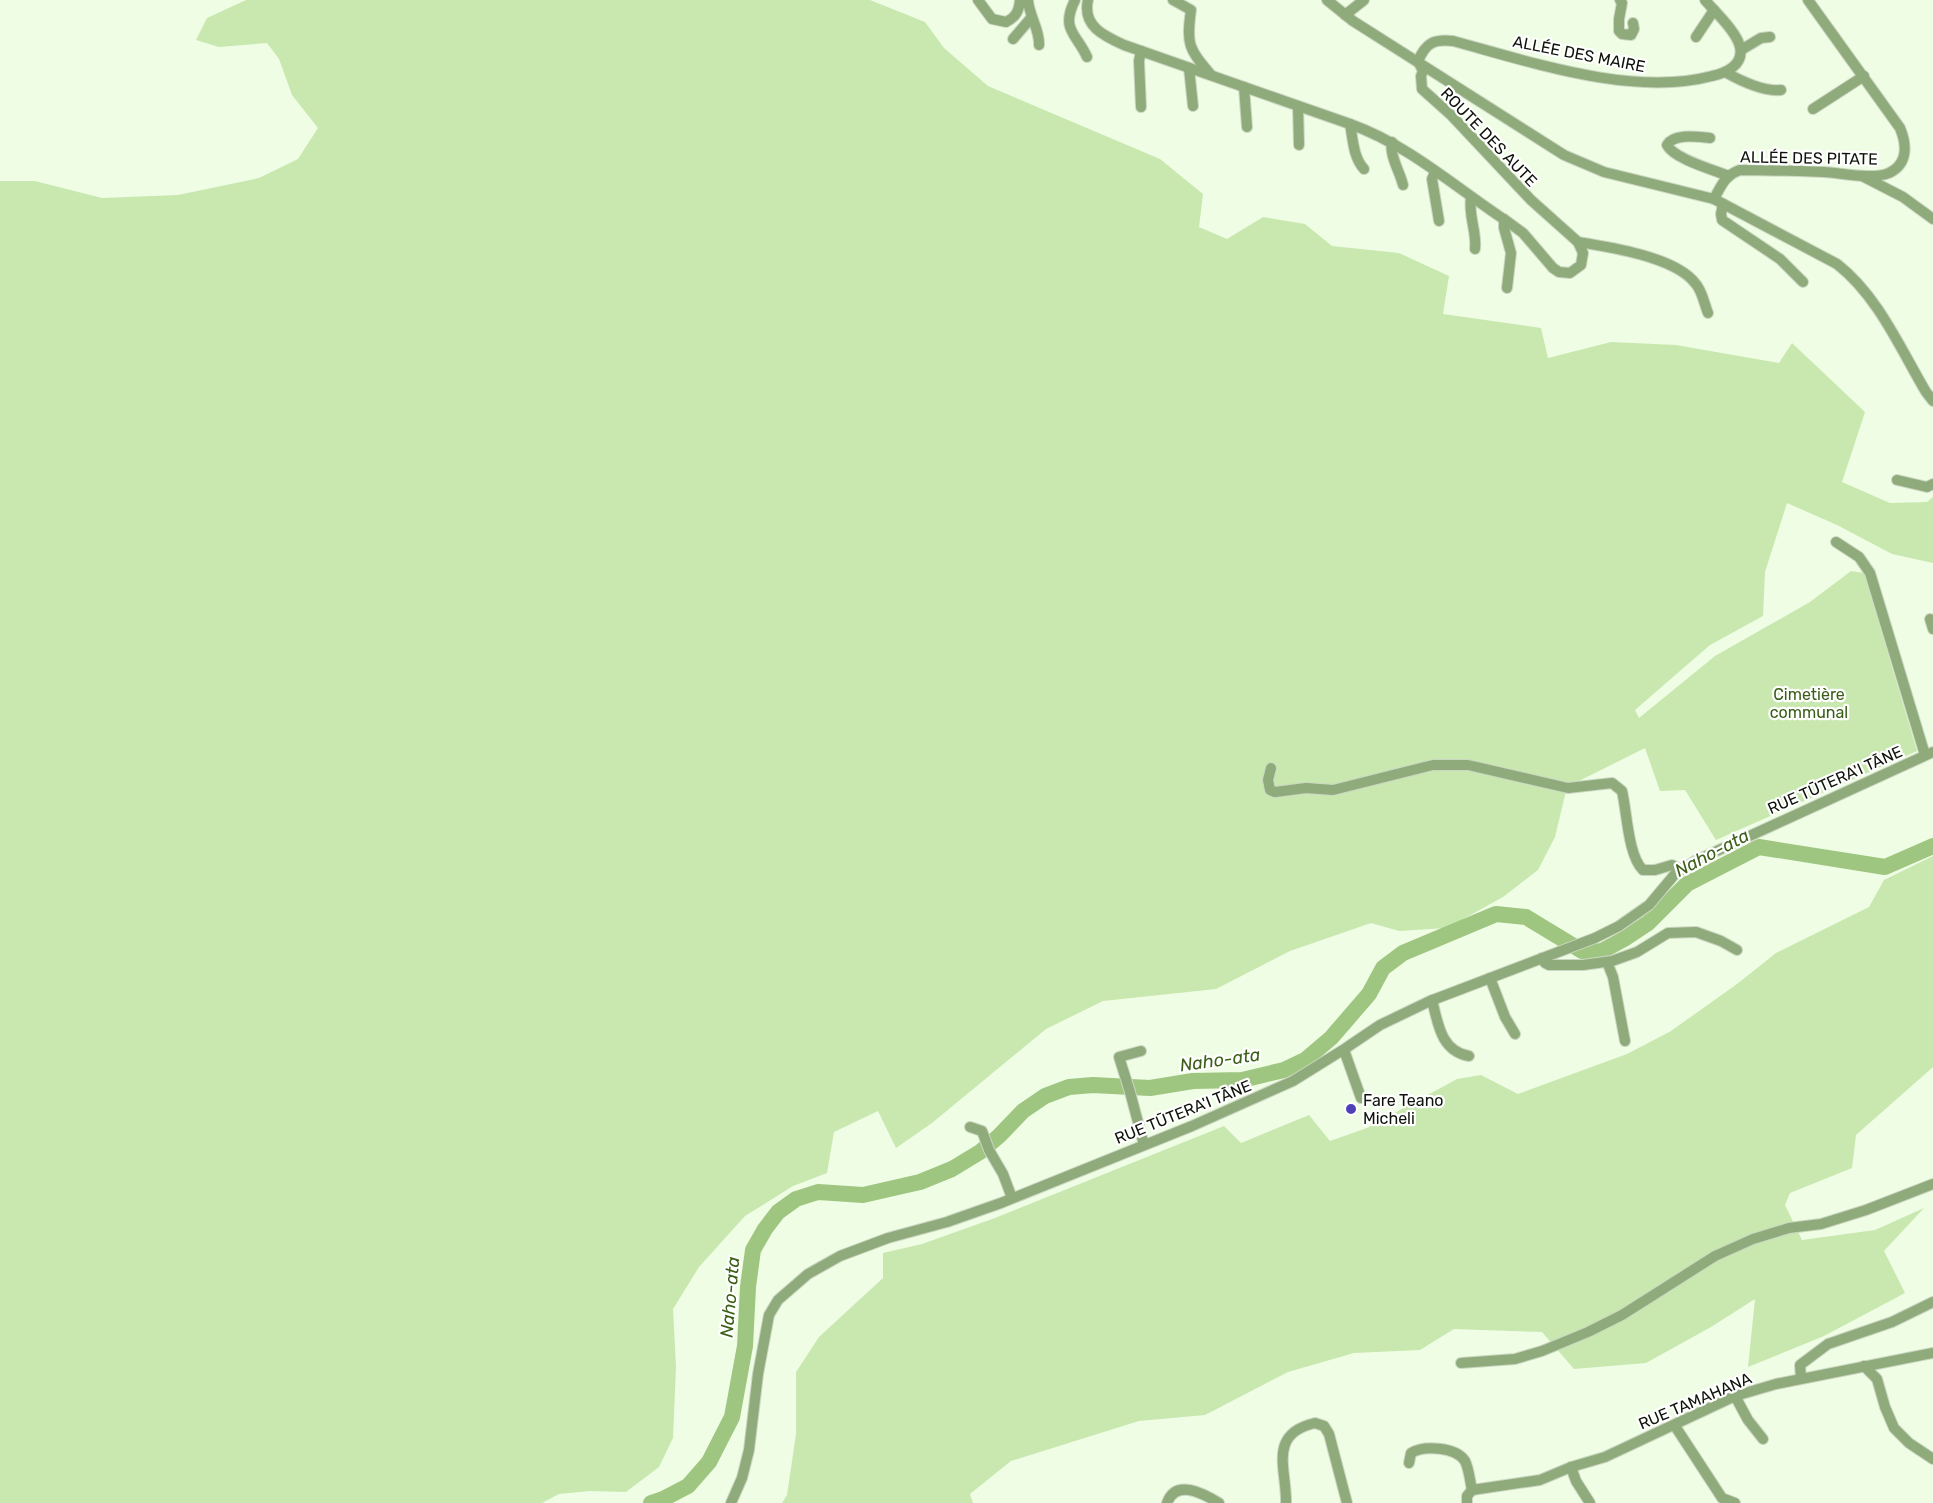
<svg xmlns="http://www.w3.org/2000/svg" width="1933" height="1503" viewBox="0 0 1933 1503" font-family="Rubik,sans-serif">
  <rect width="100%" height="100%" fill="#effde5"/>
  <g fill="#c8e8b0">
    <path d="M246,0h624l55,22 19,26 44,38 172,73 43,35 -4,33 28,12 36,-22 42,7 27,22 67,7 50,23 -6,38 98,14 7,30 63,-16 65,3 103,18 13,-20 73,69 -23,70 48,21 37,-1 6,-5v66l-41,-9 -55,-29 -50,-22 -22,69 -2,44 -53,29 -75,65 4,8 76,-62 95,-54 41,-31 13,2 53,178 -201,89 -31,-50 -25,1 -15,-43 -78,39 -12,50 -17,33 -35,27 -56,31 -48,3 -28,-8 -81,28 -74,38 -113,12 -57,28 -114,94 -36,25 -18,-37 -44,21 -7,41 -34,13 -48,30 -46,51 -26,42 3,58 -3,71 -14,29 -33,25 -36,-1 -31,3 -17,9h-542v-1322h35l67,17 76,-3 81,-17 39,-19 20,-31 -26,-33 -13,-36 -12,-16 -48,4 -23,-7 11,-22z"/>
    <path d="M1933,856v211l-77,68 -4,33 -62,25 -5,12 17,35 73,-10 49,-22 -40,43 21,42 -81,43 -76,31 7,-68 -44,28 -65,36 -72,6 -32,-37 -88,-3 -34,21 -66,3 -66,19 -83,43 -66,6 -128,40 -41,33 3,9h-191l5,-8 9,-61v-62l23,-35 64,-59v-25l39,-9 73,-26 229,-92 17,17 68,-28 21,26 37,-13 90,-49 24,-4 37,19 109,-40 44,-23 66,-47 39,-31 93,-46 15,-27z"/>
  </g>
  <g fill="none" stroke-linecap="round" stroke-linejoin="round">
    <path stroke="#9fc680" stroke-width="16" d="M651,1503l12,-4 25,-13 21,-24 23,-45 13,-71 3,-59 5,-37 12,-21 13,-17 18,-13 22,-7 45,3 57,-13 32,-13 28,-17 19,-16 24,-25 22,-15 24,-9 24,-2 57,3 43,-7 49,-1 42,-10 21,-10 26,-22 38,-44 14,-26 20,-15 93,-39 30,3 56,34 9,1 11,-1 22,-12 24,-16 39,-39 72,-37 126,20 48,-21"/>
    <g stroke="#cbd7c2" stroke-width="12">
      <g id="minor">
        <path d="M978,0l14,19 14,3c10,-5 13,-11 14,-22"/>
        <path d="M1028,0c1,16 12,30 11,45"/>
        <path d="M1075,0c-15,30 2,34 12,57"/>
        <path d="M1088,0c-6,26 16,36 36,45l226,79c59,21 106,64 158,98l15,11 30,35 6,4 11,1 11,-8 2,-12 -5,-11 -47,-42 -80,-85 -29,-26 -1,-13 2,-5 -5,-10"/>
        <path d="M1173,0l18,10c-5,35 -2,39 20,65"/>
        <path d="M1327,0l26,21 211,134 40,17 110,27 123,65c41,32 63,84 89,128l7,9"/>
        <path d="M1620,0l2,3 -3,16v12l3,3 9,1 3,-6 -1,-6"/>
        <path d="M1345,15l19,-15"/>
        <path d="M1696,37l18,-27"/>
        <path d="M1013,39l18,-21"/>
        <path d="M1741,50l20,-12 9,-1"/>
        <path d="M1418,61c8,-18 15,-22 35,-20 78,21 180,56 259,35 14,-3 32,-11 28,-29 -3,-15 -25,-35 -35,-47"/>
        <path d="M1189,68l4,38"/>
        <path d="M1725,72c16,9 38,20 56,18"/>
        <path d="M1244,87l3,40"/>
        <path d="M1298,106l1,39"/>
        <path d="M1141,107l-2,-46 2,-10"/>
        <path d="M1813,109l51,-33"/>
        <path d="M1350,124c3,15 3,33 14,45"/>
        <path d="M1710,138c-12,-1 -36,-5 -43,7 7,14 47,25 62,31"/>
        <path d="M1392,142c-3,13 8,30 11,43"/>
        <path d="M1435,172l-3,7 7,42"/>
        <path d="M1864,177l39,20 30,22"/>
        <path d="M1471,197c-3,19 6,34 4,52"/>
        <path d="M1714,199c7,-13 11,-24 26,-29 28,0 56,1 84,2 18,1 49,8 65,1 19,-9 18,-28 11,-45l-92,-128"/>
        <path d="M1723,204l-2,10 1,6 58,39 23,23"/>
        <path d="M1504,219v9l7,25 -4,35"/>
        <path d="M1578,242c32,5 97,15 117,41 7,7 9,20 13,30"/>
        <path d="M1897,480l30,7 6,-3"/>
        <path d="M1836,542l23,15 11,16 55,182"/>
        <path d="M1930,619l3,10"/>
        <path d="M1271,768l-3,12 2,10 5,2 31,-4 27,2 100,-25h35l100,23 44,-5 10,8c5,21 6,65 21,79h12l17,-5 8,4"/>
        <path d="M1542,958l3,5 4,2h34l29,-4 25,-9 31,-19 28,-1 25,9 16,9"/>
        <path d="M1607,962l6,15 12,64"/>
        <path d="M1490,978l15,39 10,17"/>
        <path d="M1432,1000c6,24 9,51 37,56"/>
        <path d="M1344,1050l17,48"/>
        <path d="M1141,1051l-22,6 11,35 14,53"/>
        <path d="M970,1127l12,4 7,19 14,24 9,24"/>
        <path d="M1461,1363l54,-4 27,-8 46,-19 34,-17 93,-59 38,-17 36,-11 32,-4 45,-14 67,-26"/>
        <path d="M1864,1366l13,13 8,28 9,21 15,15 24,16"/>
        <path d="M1801,1378l-1,-13 28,-21 64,-22 41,-20"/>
        <path d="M1735,1396l13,24 15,19"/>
        <path d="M1675,1426l47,72 13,5"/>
        <path d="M1409,1463l2,-10c13,-8 45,-6 54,8 4,8 5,20 7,29"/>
        <path d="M1571,1467l5,14 14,22"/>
        <path d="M1472,1490l68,-10 31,-13 34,-10 130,-61 41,-12 157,-31"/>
        <path d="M731,1503l11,-25 7,-28 9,-76 11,-59 9,-15 30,-26 32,-18 48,-18 59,-16 54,-19 191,-77 101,-45 53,-33 34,-23 50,-24 165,-63 24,-12 30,-21 26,-31 20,-13 238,-109"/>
        <path d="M1167,1503c9,-25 37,-9 52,0"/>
        <path d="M1286,1503c1,-33 -19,-69 29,-80l9,3 5,8 18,69"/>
        <path d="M1467,1503v-7l5,-6"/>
      </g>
    </g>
    <use href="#minor" stroke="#90ab7b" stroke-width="10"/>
  </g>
  <circle fill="#4f40b8" stroke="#fff" stroke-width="2" cx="1351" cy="1109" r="6"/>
  <g text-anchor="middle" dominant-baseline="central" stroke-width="4.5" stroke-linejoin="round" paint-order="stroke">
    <g font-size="16" fill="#0e120a" stroke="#fff">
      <text transform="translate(1579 54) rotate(11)">ALLÉE DES MAIRE</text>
      <text transform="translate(1489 137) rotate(46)">ROUTE DES AUTE</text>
      <text transform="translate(1809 158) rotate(1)">ALLÉE DES PITATE</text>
      <text transform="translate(1835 780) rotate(-24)">RUE TŪTERA'I TĀNE</text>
      <text transform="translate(1183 1112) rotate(-22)">RUE TŪTERA'I TĀNE</text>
      <text transform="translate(1695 1401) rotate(-23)">RUE TAMAHANA</text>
    </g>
    <g font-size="16" fill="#3a5d15" stroke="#fff">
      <text x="1809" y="694">Cimetière<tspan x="1809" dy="18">communal</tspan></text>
    </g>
    <g font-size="16" fill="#0e120a" stroke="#fff" text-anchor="start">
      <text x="1363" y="1100">Fare Teano<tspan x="1363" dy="18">Micheli</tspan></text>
    </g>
    <g font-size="18" font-style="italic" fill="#3c5f18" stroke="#fff">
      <text transform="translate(1712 853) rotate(-28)">Naho-ata</text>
      <text transform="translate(1220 1060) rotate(-8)">Naho-ata</text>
      <text transform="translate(730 1297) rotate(-85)">Naho-ata</text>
    </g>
  </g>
</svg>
